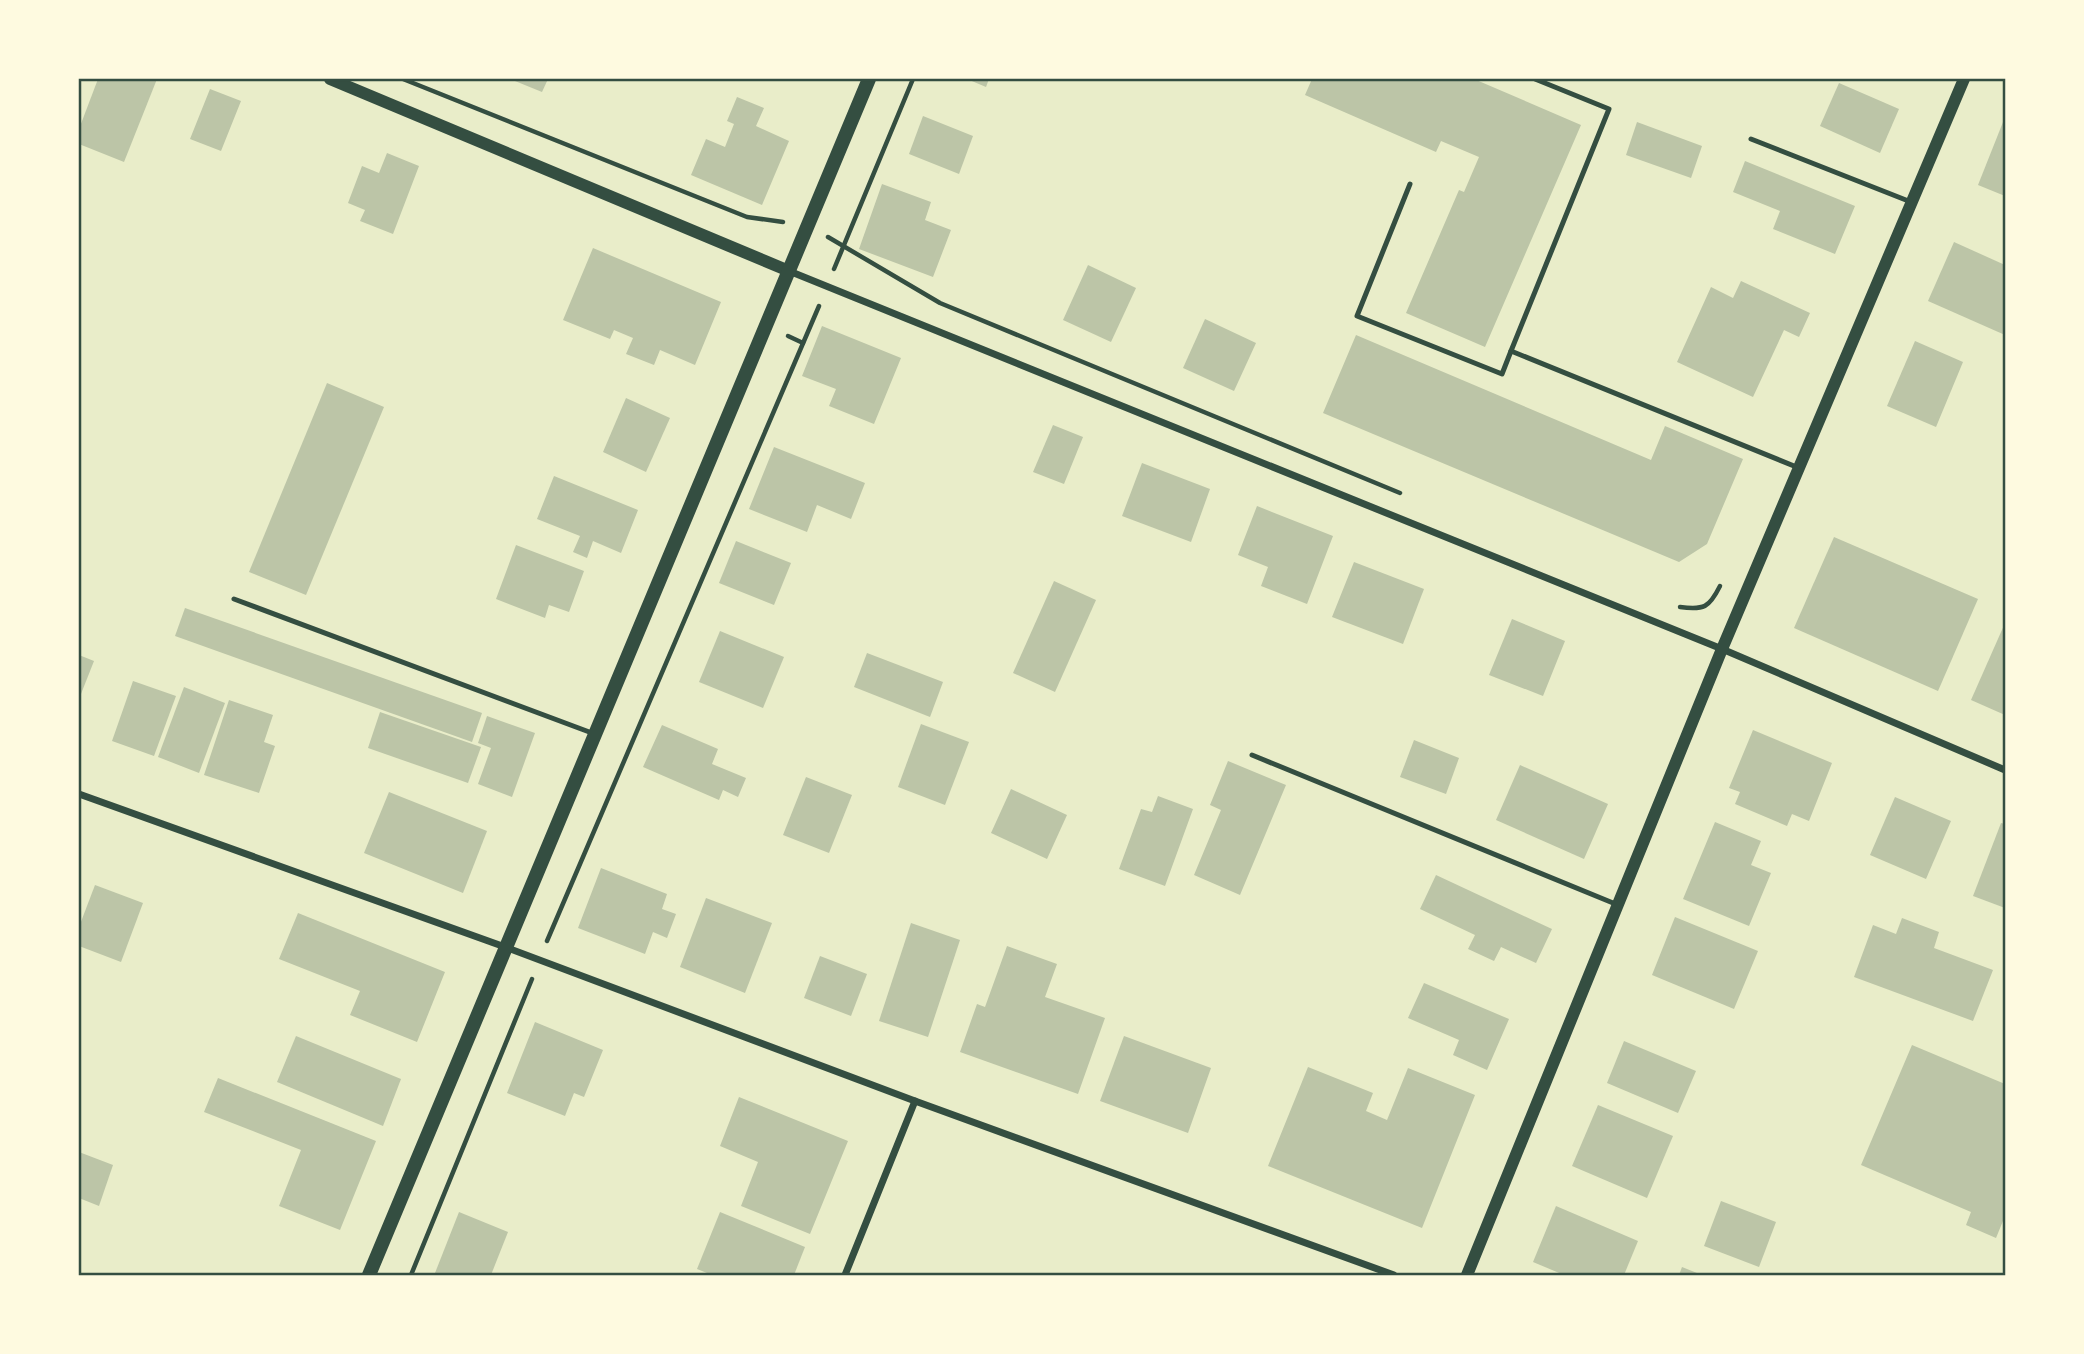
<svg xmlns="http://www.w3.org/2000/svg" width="2084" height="1354" viewBox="0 0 2084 1354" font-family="Montserrat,sans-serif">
  <rect width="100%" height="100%" fill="#e9edc9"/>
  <g fill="#bcc5a7">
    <path d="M98,79h59l-33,83 -45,-18v-15z"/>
    <path d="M510,79h38l-6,13z"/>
    <path d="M967,79h22l-3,8z"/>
    <path d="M1312,79h162l107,46 -96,222 -79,-34 53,-123 5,2 15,-35 -38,-16 -5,11 -131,-57z"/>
    <path d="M1839,83l60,26 -19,44 -60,-27z"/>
    <path d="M210,89l31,12 -20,50 -31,-12z"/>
    <path d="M737,97l27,11 -8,18 33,15 -27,64 -71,-30 15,-36 19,8 9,-23 -7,-3z"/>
    <path d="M923,116l50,20 -14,38 -50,-20z"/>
    <path d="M2005,117v79l-27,-11z"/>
    <path d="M1637,122l65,24 -11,32 -65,-23z"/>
    <path d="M387,153l32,13 -26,68 -33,-13 5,-11 -17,-7 14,-37 17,7z"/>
    <path d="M1745,161l110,45 -20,48 -62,-25 7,-18 -47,-19z"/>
    <path d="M882,184l49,18 -6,18 26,10 -18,47 -74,-28z"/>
    <path d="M1954,242l51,23v70l-77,-34z"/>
    <path d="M593,248l128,54 -26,63 -35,-15 -6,15 -28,-11 7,-16 -19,-8 -4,9 -47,-19z"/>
    <path d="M1088,265l48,23 -25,54 -48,-22z"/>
    <path d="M1741,281l69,32 -11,24 -15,-7 -31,67 -76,-35 34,-75 22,11z"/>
    <path d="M1205,319l51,24 -22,48 -51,-23z"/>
    <path d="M822,326l79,32 -27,66 -45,-18 7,-17 -34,-13z"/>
    <path d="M1356,335l295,125 14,-34 78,33 -36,85 -28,18 -356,-149z"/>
    <path d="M1915,341l48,21 -27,65 -49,-21z"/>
    <path d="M327,383l57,24 -78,188 -57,-23z"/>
    <path d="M626,398l44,20 -24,54 -43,-20z"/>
    <path d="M1053,425l30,12 -19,47 -31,-12z"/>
    <path d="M774,447l91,36 -14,36 -34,-14 -10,27 -58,-23z"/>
    <path d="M1142,463l68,26 -19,53 -69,-26z"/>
    <path d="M554,476l84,34 -17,43 -28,-12 -6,17 -14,-6 7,-16 -43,-17z"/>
    <path d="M1257,506l76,30 -26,68 -46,-18 7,-19 -30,-12z"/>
    <path d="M1834,537l144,62 -40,92 -144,-63z"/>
    <path d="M736,541l55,22 -17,42 -55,-22z"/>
    <path d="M516,545l68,26 -15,41 -20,-7 -4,13 -49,-19z"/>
    <path d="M1354,562l70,27 -21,55 -71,-27z"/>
    <path d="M1054,581l42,19 -41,92 -42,-19z"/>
    <path d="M185,608l297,105 -10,29 -297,-106z"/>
    <path d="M1512,619l53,22 -22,55 -54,-21z"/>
    <path d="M2005,623v92l-34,-15z"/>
    <path d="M720,631l64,26 -21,51 -64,-26z"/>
    <path d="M867,653l76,29 -13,35 -76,-30z"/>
    <path d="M79,655l15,6 -15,38z"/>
    <path d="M133,681l43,15 -22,60 -42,-15z"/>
    <path d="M184,687l41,16 -26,70 -41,-16z"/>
    <path d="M229,700l44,15 -9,27 11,4 -16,47 -55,-18z"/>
    <path d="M380,712l101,35 -13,36 -100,-35z"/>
    <path d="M487,716l48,17 -23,64 -34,-13 13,-36 -13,-5z"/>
    <path d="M921,724l48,18 -24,63 -47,-18z"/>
    <path d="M662,725l56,24 -6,15 34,14 -8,19 -15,-7 -4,10 -76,-33z"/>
    <path d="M1753,730l79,33 -23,58 -17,-7 -5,12 -52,-22 5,-12 -11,-4z"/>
    <path d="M1414,740l45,18 -13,36 -46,-17z"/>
    <path d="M1228,761l58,24 -46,110 -46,-20 27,-65 -11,-5z"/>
    <path d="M1520,765l88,39 -24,55 -88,-39z"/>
    <path d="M806,777l46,18 -23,58 -46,-18z"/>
    <path d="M1011,789l56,26 -20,44 -56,-26z"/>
    <path d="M389,792l98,39 -24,62 -99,-40z"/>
    <path d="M1158,796l35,13 -28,77 -46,-17 22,-60 11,3z"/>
    <path d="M1895,797l56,24 -25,58 -56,-24z"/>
    <path d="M1715,822l46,19 -10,24 20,8 -22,53 -66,-27z"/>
    <path d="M2001,823l4,1v84l-32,-12z"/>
    <path d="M601,868l66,26 -5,15 14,5 -9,24 -14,-6 -8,22 -67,-26z"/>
    <path d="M1436,875l116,54 -16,34 -35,-16 -7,14 -26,-12 7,-14 -55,-26z"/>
    <path d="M95,885l48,18 -22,59 -42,-16v-19z"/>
    <path d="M706,898l66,25 -27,70 -65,-26z"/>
    <path d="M298,913l147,59 -28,70 -67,-27 10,-24 -81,-32z"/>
    <path d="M1675,917l83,34 -24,58 -82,-34z"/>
    <path d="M1902,918l37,14 -5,16 59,22 -20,51 -119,-44 19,-52 23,9z"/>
    <path d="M911,923l49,17 -32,97 -49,-16z"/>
    <path d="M1007,946l50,18 -12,33 60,21 -27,76 -118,-42 17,-48 8,3z"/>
    <path d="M820,956l47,18 -16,42 -47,-18z"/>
    <path d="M1424,983l85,36 -22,51 -34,-15 6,-15 -51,-22z"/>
    <path d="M535,1022l68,28 -19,47 -10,-4 -9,23 -58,-23z"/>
    <path d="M296,1036l105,43 -18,47 -106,-44z"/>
    <path d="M1124,1036l87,32 -23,65 -88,-32z"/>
    <path d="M1624,1041l72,30 -18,42 -71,-30z"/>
    <path d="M1912,1045l93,39v132l-9,22 -30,-13 5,-13 -110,-47z"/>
    <path d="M1308,1067l65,26 -7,18 21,9 21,-52 67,27 -53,133 -154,-62z"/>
    <path d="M218,1078l158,63 -36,89 -61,-24 22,-56 -97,-38z"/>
    <path d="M739,1097l109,44 -38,93 -69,-28 17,-44 -38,-16z"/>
    <path d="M1598,1105l75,31 -26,62 -75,-32z"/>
    <path d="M79,1152l34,13 -14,41 -20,-8z"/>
    <path d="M1721,1201l55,21 -17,45 -55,-21z"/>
    <path d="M1556,1206l82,35 -14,34h-60l-31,-13z"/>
    <path d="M459,1212l49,20 -17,43h-50l-6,-2z"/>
    <path d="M720,1212l85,35 -11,28h-82l-15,-6z"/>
    <path d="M1682,1267l20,8h-23z"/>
  </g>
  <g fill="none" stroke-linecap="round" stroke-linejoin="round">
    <g stroke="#344e41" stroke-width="4.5">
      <path d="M403,79l344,138 36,5"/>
      <path d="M828,237l112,66 460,190"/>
      <path d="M834,269l79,-190"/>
      <path d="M788,336l15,7"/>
      <path d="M1680,607c24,3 29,1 40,-21"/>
      <path d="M547,941l272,-635"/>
      <path d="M411,1275l121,-296"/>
    </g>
    <g stroke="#344e41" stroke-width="5">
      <path d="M1535,79l74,30 -98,242 288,117"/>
      <path d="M1751,139l160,63"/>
      <path d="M1410,184l-53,132 145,58 9,-23"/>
      <path d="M234,599l358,134"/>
      <path d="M1252,755l366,150"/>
    </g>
    <g stroke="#344e41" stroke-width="7">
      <path d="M789,271l933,378 283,121"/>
      <path d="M79,794l426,153 410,154 479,174"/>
      <path d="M845,1275l70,-174"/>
    </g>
    <g stroke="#344e41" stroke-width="12">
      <path d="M330,79l459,192"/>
      <path d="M1467,1275l255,-626 242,-570"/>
    </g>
    <path stroke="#344e41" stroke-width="14" d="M369,1275l500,-1196"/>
  </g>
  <rect width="2084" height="1354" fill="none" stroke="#fefae0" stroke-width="161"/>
  <rect x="80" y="80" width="1924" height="1194" fill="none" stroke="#344e41" stroke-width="2.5"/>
</svg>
